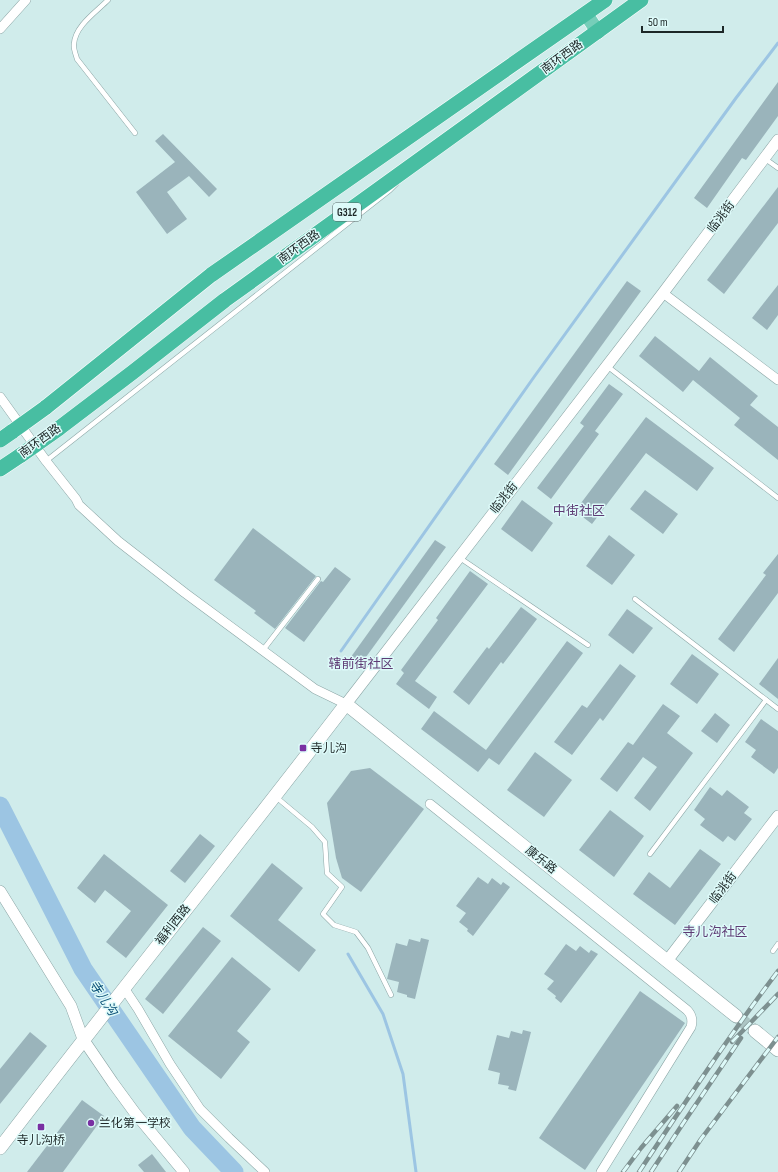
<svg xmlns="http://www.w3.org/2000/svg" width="778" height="1172" viewBox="0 0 778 1172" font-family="'Sofia Sans Condensed','Noto Sans SC',sans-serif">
  <rect width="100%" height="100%" fill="#d0eceb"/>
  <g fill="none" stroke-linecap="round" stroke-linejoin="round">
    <g stroke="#9cc5e3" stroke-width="3">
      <path d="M341,651l193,-274 202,-279 42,-55"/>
      <path d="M348,954l35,60 20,60 13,98"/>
    </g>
    <path stroke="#9cc5e3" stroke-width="19" d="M0,806l83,163 109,159 42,44"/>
  </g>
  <g fill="#9ab4bb">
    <path d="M778,82v34l-32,44 -4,-2 -35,50 -13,-10z"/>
    <path d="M163,134l54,55 -8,8 -20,-21 -22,16 20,27 -20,15 -31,-42 39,-30 -20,-21z"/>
    <path d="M778,187v36l-54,71 -17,-14z"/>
    <path d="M627,281l14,10 -133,184 -14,-11z"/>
    <path d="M778,285v30l-11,15 -15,-12z"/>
    <path d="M655,336l44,35 11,-14 48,39 -8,9 28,22v33l-44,-35 6,-7 -47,-38 -10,12 -44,-36z"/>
    <path d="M609,384l14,10 -28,37 4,3 -48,65 -14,-11 47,-62 -4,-3z"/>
    <path d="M646,417l68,51 -17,23 -51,-38 -54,71 -17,-13z"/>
    <path d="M645,490l33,24 -15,20 -33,-25z"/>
    <path d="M522,500l31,23 -21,29 -31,-23z"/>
    <path d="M253,528l63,48 -41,53 -21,-16 2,-2 -42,-31z"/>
    <path d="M609,535l26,20 -23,30 -26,-19z"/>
    <path d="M435,540l11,7 -88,121 -10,-7z"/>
    <path d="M778,554v39l-44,59 -16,-13 48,-64 -3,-2z"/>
    <path d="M335,567l16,12 -47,63 -19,-14 36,-47 2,1z"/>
    <path d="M470,571l18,13 -73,97 22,16 -8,12 -33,-25 8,-11 -3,-3 37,-50 -2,-2z"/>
    <path d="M521,607l16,12 -34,45 -2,-2 -32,43 -16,-13 34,-45 2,2z"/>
    <path d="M627,609l26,19 -20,26 -25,-19z"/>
    <path d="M567,641l16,12 -84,112 -10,-7 -11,14 -57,-43 13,-18 52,39z"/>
    <path d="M692,654l27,20 -22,30 -27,-20z"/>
    <path d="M778,658v41l-19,-15z"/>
    <path d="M620,664l16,12 -33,45 -3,-3 -28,37 -18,-13 28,-37 5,3z"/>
    <path d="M663,704l17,12 -13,17 26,20 -43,58 -16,-13 23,-31 -14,-10 -26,35 -17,-13 28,-37 5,3z"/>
    <path d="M715,713l15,12 -13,18 -16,-12z"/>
    <path d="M761,719l17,12v37l-4,6 -23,-17 5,-7 -11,-8z"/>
    <path d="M535,752l37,28 -28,37 -37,-27z"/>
    <path d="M370,768l54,41 -63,83 -19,-14 -6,-20 -9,-55 24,-32z"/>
    <path d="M710,787l12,9 5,-6 22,17 -5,6 8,6 -17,22 -7,-5 -5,6 -23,-17 5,-6 -11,-9z"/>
    <path d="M610,810l34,26 -30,41 -35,-27z"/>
    <path d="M200,834l15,12 -30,37 -15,-12z"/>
    <path d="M700,849l21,15 -46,61 -42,-31 16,-22 21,16z"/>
    <path d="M104,854l64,51 -42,53 -20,-16 25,-31 -26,-21 -10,13 -18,-15z"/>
    <path d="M272,863l31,25 -25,32 38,30 -17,22 -69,-56z"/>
    <path d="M478,877l10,7 4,-6 9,7 2,-3 7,5 -37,49 -6,-5 1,-2 -9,-7 7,-9 -10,-7z"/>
    <path d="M203,927l18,14 -58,73 -18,-15z"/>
    <path d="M421,938l8,2 -14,59 -8,-2v-2l-10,-3 2,-10 -12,-3 9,-36 11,3 2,-7 11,3z"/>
    <path d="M566,944l10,7 4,-5 9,7 2,-3 7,4 -37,49 -6,-5 1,-2 -9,-7 7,-8 -10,-7z"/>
    <path d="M232,957l39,32 -34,42 13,11 -29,37 -53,-43z"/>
    <path d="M640,991l45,32 -100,147 -46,-32z"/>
    <path d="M523,1030l8,2 -15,59 -8,-2 1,-3 -11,-2 2,-11 -12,-3 9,-35 12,3 2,-7 11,3z"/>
    <path d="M30,1032l17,14 -47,58v-35z"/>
    <path d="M82,1100l22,16 -41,56h-36z"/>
    <path d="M152,1154l14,18h-22l-6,-7z"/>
  </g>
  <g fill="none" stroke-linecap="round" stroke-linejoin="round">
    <path stroke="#acc5c4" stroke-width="13" stroke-dasharray="13 6" stroke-linecap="butt" d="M736,1016l19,15"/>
    <g stroke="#8ca6a6" stroke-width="5.5">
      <g id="service">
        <path d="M108,0c-12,12 -33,26 -34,44 -1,4 2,11 3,15l58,74"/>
        <path d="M764,158l14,10"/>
        <path d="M607,366l171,132"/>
        <path d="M46,461l344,-271 6,-6"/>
        <path d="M460,558l128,87"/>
        <path d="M635,599l143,110"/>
        <path d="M263,650l55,-71"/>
        <path d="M276,797l36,30 13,15 2,31 15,14 -19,27 11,11 22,7 12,16 23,47"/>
        <path d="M650,854l116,-154"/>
        <path d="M773,951l5,-7"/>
      </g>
    </g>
    <g stroke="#8ca6a6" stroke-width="10">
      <g id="minor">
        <path d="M0,29l26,-29"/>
        <path d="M663,293l115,87"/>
        <path d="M0,397l46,64 30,38 3,6 39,36 67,52 130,96 31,15"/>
        <path d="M430,804l257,206c5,5 6,10 4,17l-90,145"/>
        <path d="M124,988l14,21 32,55 30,45 29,29 36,34"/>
      </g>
    </g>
    <g stroke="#8ca6a6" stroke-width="12">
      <g id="tertiary">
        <path d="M346,704l317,-411 115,-153"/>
        <path d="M0,891l71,115 12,33 30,44 22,30 49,59"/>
        <path d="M667,961l111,-145"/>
      </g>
    </g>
    <g stroke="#8ca6a6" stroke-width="14">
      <g id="secondary">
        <path d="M755,1031l23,19"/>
        <path d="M0,1148c114,-149 232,-295 346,-444l390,312"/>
      </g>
    </g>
    <g stroke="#fff" stroke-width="15">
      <path id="primary" d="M586,14l12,18"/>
    </g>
    <g stroke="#fff" stroke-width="16">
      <g id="trunk">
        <path d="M45,408l166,-133 394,-275"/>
        <path d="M58,429l75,-57 92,-72 416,-300"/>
        <path d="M0,440l13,-9"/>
        <path d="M0,469l21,-14"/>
      </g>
    </g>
    <use href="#service" stroke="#fff" stroke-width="4.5"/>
    <use href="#minor" stroke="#fff" stroke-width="9"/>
    <use href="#tertiary" stroke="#fff" stroke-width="11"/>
    <use href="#secondary" stroke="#fff" stroke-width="13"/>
    <use href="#primary" stroke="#76ceb9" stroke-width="14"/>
    <use href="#trunk" stroke="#48bea2" stroke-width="15"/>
    <g stroke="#7d9090" stroke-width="4.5">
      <g id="rail">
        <path d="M732,1042l46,-48"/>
        <path d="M623,1172l18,-24 36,-42"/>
        <path d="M639,1172c45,-68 90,-136 139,-201"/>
        <path d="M651,1172l33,-50 57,-84"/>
        <path d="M679,1172l22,-33 77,-102"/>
      </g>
    </g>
    <use href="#rail" stroke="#ddfaf9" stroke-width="3" stroke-dasharray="9" stroke-linecap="butt"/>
    <g stroke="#fff" stroke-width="16" stroke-linecap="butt">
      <g id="trunk-bridge">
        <path d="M13,431l32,-23"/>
        <path d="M21,455l37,-26"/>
      </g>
    </g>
    <use href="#trunk-bridge" stroke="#48bea2" stroke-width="15"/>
  </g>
  <g fill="#792fa2" stroke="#ddfaf9" stroke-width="1.5">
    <rect x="299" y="744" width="8" height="8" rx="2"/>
    <circle cx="91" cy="1123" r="4"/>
    <rect x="37" y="1123" width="8" height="8" rx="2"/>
  </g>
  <g text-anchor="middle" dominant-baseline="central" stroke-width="3" stroke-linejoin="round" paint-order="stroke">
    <rect fill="#ddfaf9" stroke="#576666" stroke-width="1" x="333" y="203" width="28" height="18" rx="3"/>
    <g font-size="11" font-weight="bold" fill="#1d2727">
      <text x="347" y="212">G312</text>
    </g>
    <g font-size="12" fill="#1d2727" stroke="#ddfaf9">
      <text transform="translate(562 57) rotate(-36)">南环西路</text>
      <text transform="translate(721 217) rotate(-53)">临洮街</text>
      <text transform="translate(299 247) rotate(-36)">南环西路</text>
      <text transform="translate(40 441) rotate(-36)">南环西路</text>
      <text transform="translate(504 498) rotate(-52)">临洮街</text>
      <text transform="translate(541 860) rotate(39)">康乐路</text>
      <text transform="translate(723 888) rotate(-53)">临洮街</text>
      <text transform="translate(173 925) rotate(-52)">福利西路</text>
    </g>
    <g font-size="12" fill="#1d2727" stroke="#ddfaf9" text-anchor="start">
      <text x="311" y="748">寺儿沟</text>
      <text x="99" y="1123">兰化第一学校</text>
      <text x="41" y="1140" text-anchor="middle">寺儿沟桥</text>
    </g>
    <g font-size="13" fill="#5e3b74" stroke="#ddfaf9">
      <text x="579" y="511">中街社区</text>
      <text x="361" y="664">辖前街社区</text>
      <text x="715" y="932">寺儿沟社区</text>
    </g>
    <g font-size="13" font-style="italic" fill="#0c5178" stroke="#ddfaf9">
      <text transform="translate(103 998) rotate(56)">寺儿沟</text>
    </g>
  </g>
  <path d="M642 26v6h81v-6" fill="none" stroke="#1d2727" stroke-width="2"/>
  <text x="648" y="26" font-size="12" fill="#1d2727" stroke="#ddfaf9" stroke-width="3" paint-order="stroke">50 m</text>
</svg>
